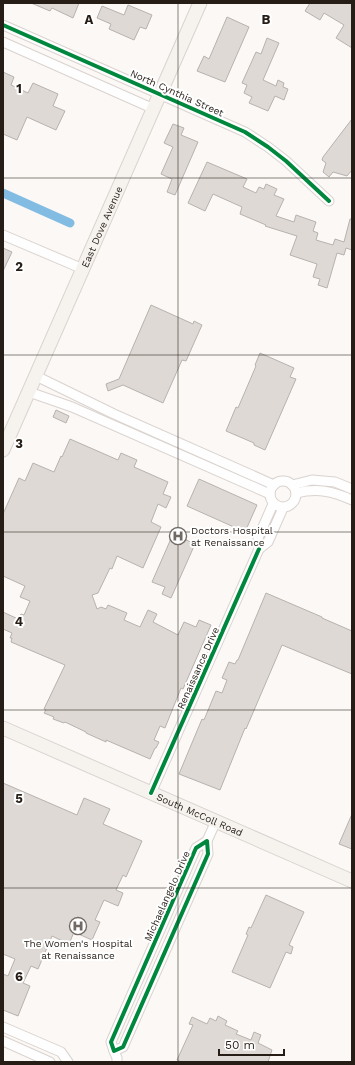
<svg xmlns="http://www.w3.org/2000/svg" width="355" height="1065" viewBox="0 0 355 1065" font-family="'Work Sans',sans-serif">
  <rect width="100%" height="100%" fill="#fbf8f6"/>
  <g fill="none" stroke-linecap="round" stroke-linejoin="round">
    <path stroke="#83bce2" stroke-width="9" d="M3,193l67,30"/>
  </g>
  <g fill="#ded9d4" stroke="#b7b2ae">
    <path d="M31,3h48l-6,15 -21,-10 -2,3z"/>
    <path d="M310,3h42v45l-16,-10 8,-13 -20,-12 -4,7 -15,-9z"/>
    <path d="M128,5l24,10 -6,14 -6,-2 -6,13 -25,-11 2,-5 -14,-6 5,-12 22,9z"/>
    <path d="M227,17l22,10 -24,55 -28,-11 7,-15 5,3z"/>
    <path d="M267,38l12,5 -16,37 13,6 2,-6 6,3 -1,4 5,2 -4,11 -9,-4 -7,15 -19,-8 3,-6 -8,-4 3,-8 -5,-2 14,-31 5,2z"/>
    <path d="M3,72l11,5 -3,8 17,8 5,-10 25,11 -5,12 12,5 -9,19 -29,-13 -10,23 -14,-6z"/>
    <path d="M352,119v51l-5,6 -14,-4 -4,5 -6,-5 3,-9 -4,-3 1,-3z"/>
    <path d="M173,124l11,4 -3,7 17,7 -23,53 -8,-3 5,-13 -11,-5 12,-27 -9,-4z"/>
    <path d="M207,162l40,17 -4,8 13,6 3,-6 5,2 2,-5 11,5 -3,6 10,4 -8,17 18,6 2,-7 20,7 -3,9 5,2 -2,7 17,5 2,-6 9,3 6,-23h2v31l-6,-2 -2,7 -7,-2 -10,35 -9,-3 2,-6 -7,-2 4,-13 -27,-9 7,-19 -32,-10 1,-1 -26,-11 2,-7 -29,-13 -8,17 -17,-8z"/>
    <path d="M3,248l9,4 -9,19z"/>
    <path d="M151,305l42,19 1,-3 8,4 -16,36 -4,-1 -19,43 -40,-18 -15,6 -2,-7 13,-5z"/>
    <path d="M260,353l34,15 -4,9 6,2 -31,71 -11,-5v-2l-28,-12 10,-24 2,1 18,-42 -1,-1z"/>
    <path d="M56,410l13,6 -3,7 -13,-6z"/>
    <path d="M70,439l48,21 3,-7 16,7 -3,7 34,15 -5,12 8,3 -5,11 -8,-4 -7,18 10,5 -18,41 -26,-12 -5,13 -2,-1 -12,25 -6,2 5,14 4,-2 5,2 2,-4 19,8 -3,7 16,7 8,-17 9,4 -4,8 25,13 6,-13 12,5 3,-7 12,5 -28,64 -2,-1 -16,40 -5,-2 -6,14 5,2 -3,6h-1l-5,11 -44,-19v2l-20,-9v-1l-21,-10 -1,1 -11,-4 1,-2 -10,-4 2,-3 -2,-1 21,-44 -54,-23 1,-4h-2l2,-5 -9,-4v-17l15,7 3,-5 3,1 6,-14 -10,-4 5,-11 -22,-10v-62l16,-36 6,3 8,-18 21,9 7,-16 1,1z"/>
    <path d="M199,479l58,26 -12,27 -58,-26z"/>
    <path d="M173,534l22,10 -24,54 -9,-4 3,-7 -13,-5z"/>
    <path d="M266,593l56,24v1l30,13v43l-70,-29 -36,84 -1,-1 -25,62 -41,-16 23,-55 2,1 12,-29 6,2 5,-13 -5,-2 7,-16 6,2 2,-4h1z"/>
    <path d="M3,783l74,32 7,-17 26,11 -7,15 39,17 -16,36 -3,-2 -7,15 7,3 -5,13 -14,-6 -9,20 5,2 -8,18 -18,-8 -5,12 -17,-8 -14,33 -7,-3 -8,17 7,3 -12,30 -15,-6v-36l5,2 7,-17 -12,-5z"/>
    <path d="M352,814v35l-13,-5z"/>
    <path d="M266,895l38,17 -15,33 4,2 -2,7 -5,-2 -16,36 -38,-16 16,-37 -2,-1 3,-7 2,1z"/>
    <path d="M218,1016l9,5 -2,4 13,6 -2,3 15,6 3,-8 7,3 -3,8 14,7 -4,12h-86l-5,-2 16,-35 -4,-1 3,-7 15,7 3,-6 6,3z"/>
  </g>
  <g fill="none" stroke-linecap="round" stroke-linejoin="round">
    <g stroke="#dad3cf" stroke-width="11">
      <g id="street">
        <path d="M3,25l242,107 23,15 18,14 43,40"/>
        <path d="M3,42l151,67"/>
        <path d="M3,235l80,34"/>
        <path d="M36,376l78,38 160,71"/>
        <path d="M29,392l43,15 198,87"/>
        <circle cx="283" cy="494" r="13"/>
        <path d="M292,485l20,-5 23,2 17,7"/>
        <path d="M296,493c22,-5 36,-2 56,7"/>
        <path d="M273,504l-15,34 1,11 9,-7 15,-34"/>
        <path d="M151,793l108,-244"/>
        <path d="M207,841l1,13 -85,193 -9,4 -3,-9 85,-194z"/>
        <path d="M207,841l9,-20"/>
        <path d="M3,1027l58,25 7,10"/>
        <path d="M3,1041l47,21"/>
        <path d="M114,1051l3,7v4"/>
      </g>
    </g>
    <g stroke="#dad3cf" stroke-width="15">
      <g id="secondary">
        <path id="s1" d="M3,450l197,-447"/>
        <path id="s2" d="M3,728l349,153"/>
      </g>
    </g>
    <use href="#street" stroke="#fefefe" stroke-width="9"/>
    <use href="#secondary" stroke="#f6f3ef" stroke-width="13"/>
    <g stroke="#fff" stroke-width="6">
      <g id="cycleway">
        <path d="M3,25l242,107 23,15 18,14 43,40"/>
        <path d="M151,793l108,-244"/>
        <path d="M207,841l1,13 -85,193 -9,4 -3,-9 85,-194z"/>
      </g>
    </g>
    <use href="#cycleway" stroke="#00873e" stroke-width="4"/>
  </g>
  <path fill="none" stroke="#261d16" stroke-width="1" stroke-opacity="0.55" d="M178,3v1059M3,178h349M3,355h349M3,532h349M3,710h349M3,888h349"/>
  <defs>
    <g id="hospital-ring" transform="scale(0.9)"><circle r="9.5" fill="#fff" stroke="#716a64" stroke-width="1.5"/><path d="M-5-5h3v3.5h4V-5h3V5h-3V1.5h-4V5h-3Z" fill="#716a64"/></g>
  </defs>
  <g fill-rule="evenodd">
    <use href="#hospital-ring" x="178" y="536"/>
    <use href="#hospital-ring" x="78" y="926"/>
  </g>
  <g text-anchor="middle" dominant-baseline="central" stroke-width="4" stroke-linejoin="round" paint-order="stroke">
    <g font-size="10" fill="#261d16" stroke="#fff">
      <text transform="translate(177 93) rotate(24)">North Cynthia Street</text>
      <text stroke="none"><textPath href="#s1" startOffset="244">East Dove Avenue</textPath></text>
      <text transform="translate(198 668) rotate(-66)">Renaissance Drive</text>
      <text stroke="none"><textPath href="#s2" startOffset="215">South McColl Road</textPath></text>
      <text transform="translate(167 896) rotate(-66)">Michaelangelo Drive</text>
    </g>
    <g font-size="10" fill="#261d16" stroke="#fff" text-anchor="start">
      <text x="191" y="530">Doctors Hospital<tspan x="191" dy="12">at Renaissance</tspan></text>
      <text x="78" y="943" text-anchor="middle">The Women's Hospital<tspan x="78" dy="12">at Renaissance</tspan></text>
    </g>
  </g>
  <g font-size="13" text-anchor="middle" font-weight="bold" fill="#261d16" stroke="#fff" stroke-width="4" stroke-linejoin="round" paint-order="stroke">
    <text x="89" y="24">A</text>
    <text x="266" y="24">B</text>
    <text x="19" y="93">1</text>
    <text x="19" y="271">2</text>
    <text x="19" y="448">3</text>
    <text x="19" y="626">4</text>
    <text x="19" y="803">5</text>
    <text x="19" y="981">6</text>
  </g>
  <rect width="355" height="1065" fill="none" stroke="#261d16" stroke-width="8"/>
  <path d="M219 1049v6h65v-6" fill="none" stroke="#261d16" stroke-width="2"/>
  <text x="225" y="1049" font-size="12" fill="#261d16" stroke="#ffffff" stroke-width="3" paint-order="stroke">50 m</text>
</svg>
